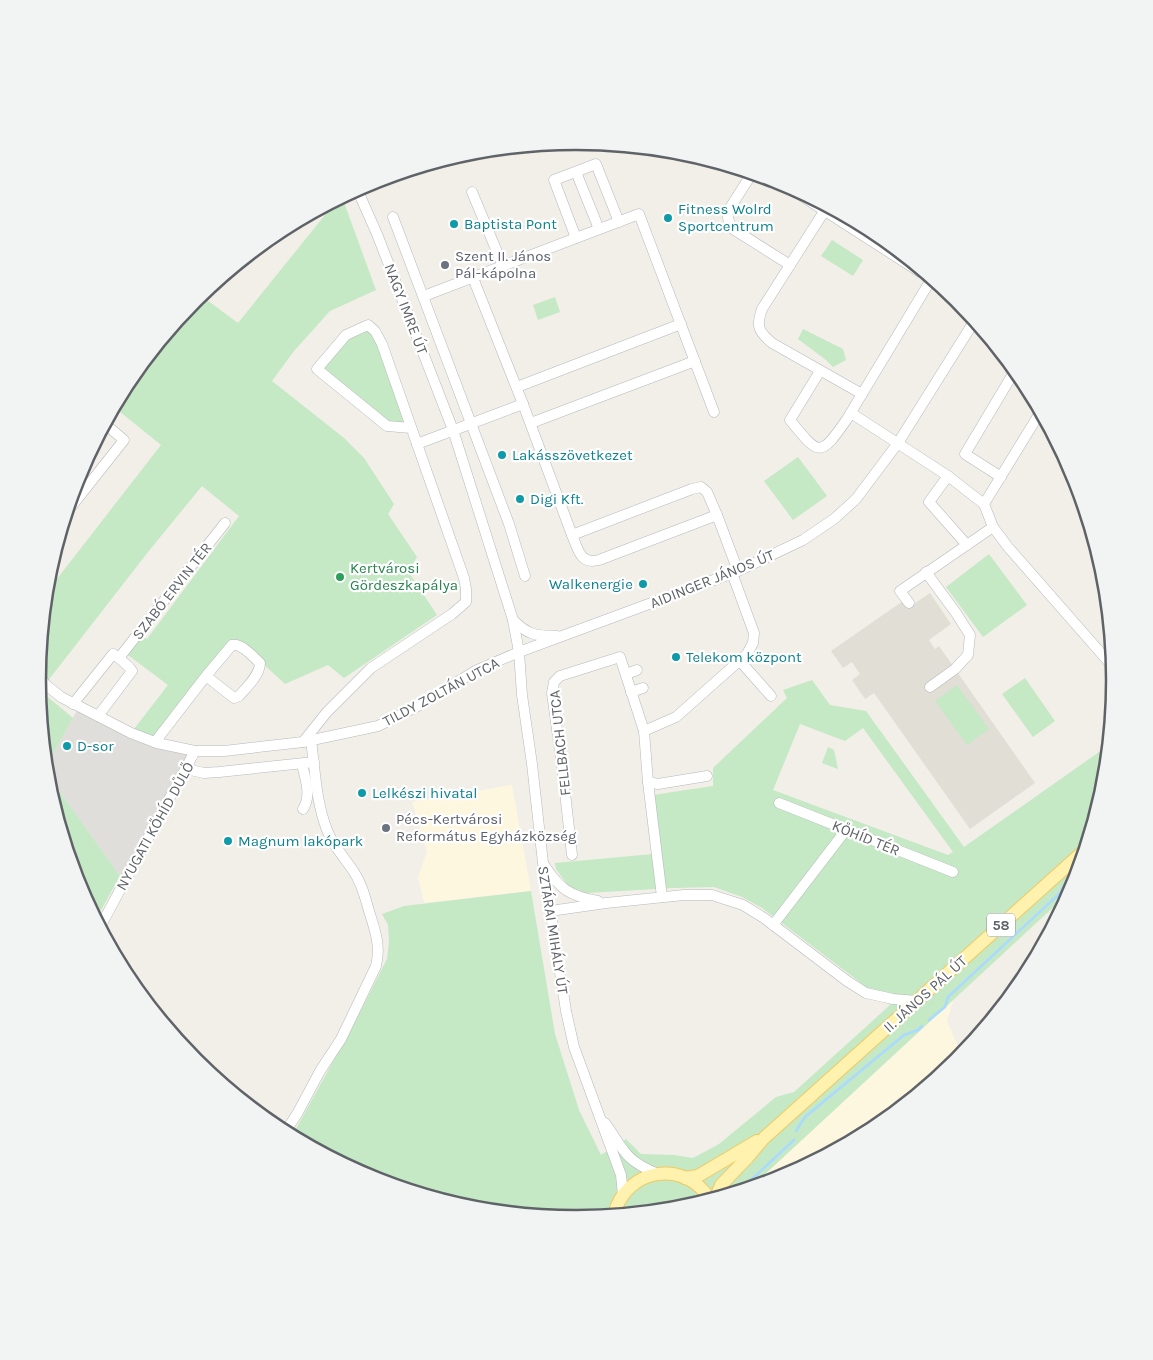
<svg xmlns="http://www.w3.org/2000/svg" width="1153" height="1360" viewBox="0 0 1153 1360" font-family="Karla,sans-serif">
  <rect width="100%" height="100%" fill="#f1efe8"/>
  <g fill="#fef7e0">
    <path d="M512,785l19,106 -107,12 -6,-26 9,-25 -15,-50z"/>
    <path d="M953,1001l-6,20 15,35 -5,5 -81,67 -93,50 -33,10z"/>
  </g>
  <path fill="#e0deda" d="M79,707l52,26 64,18 -67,124 -8,1 -73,-102 -1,-8z"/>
  <path fill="#e1ded6" d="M930,593l21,31 -22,16 6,9 4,-3 96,137 -65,46 -96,-136 -9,6 -13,-19 8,-6 -8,-12 -9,6 -12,-17 72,-50 5,7z"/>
  <g fill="#c5e8c5" fill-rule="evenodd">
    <path d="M342,197l34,93 -46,21 -36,40 -22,30 72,57 20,20 30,46 -6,10 29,43 -9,14 29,44 -93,63 -16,-13 -43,19 -48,-44 -82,102 -24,-9 37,-48 -44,-33 14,-18 9,5 92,-123 -37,-30 -54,66 -101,130 -9,-10 8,-79 115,-148 -47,-38 15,-27 71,-85 38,28 99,-123z"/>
    <path d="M832,240l31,20 -10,16 -32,-20z"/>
    <path d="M555,297l5,15 -22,8 -5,-15z"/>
    <path d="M368,326l6,6 36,95 -23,-1 -68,-57 27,-33z"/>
    <path d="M803,329l40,20 3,11 -13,7 -7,-7 -28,-21z"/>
    <path d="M798,457l29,39 -34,24 -29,-39z"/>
    <path d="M989,554l38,51 -44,32 -37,-50z"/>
    <path d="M1025,678l30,43 -22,16 -31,-43z"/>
    <path d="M812,680l18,25 36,6 98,136 145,-102 -4,40 -32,104 -323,299 -69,21 -105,10 -105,-10 -101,-31 -78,-42 65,-118 30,-59 2,-17 -1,-17 -6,-11 22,-8 127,-15 24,143 24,76 22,45 25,-16 15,15 33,1 19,3 26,-14 57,-47 18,-5 96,-87 -128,-97 -20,-11 -28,-10 -42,1 -85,5 -18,-6 -13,-18 -1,-6 98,-9 -7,-58 67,-10v-18l74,-70 -4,-8zM800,724l45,17 18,-13 90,124 -5,3 -175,-65z"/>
    <path d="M957,685l32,44 -22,16 -32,-44z"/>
    <path d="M38,689l35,29 -27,48z"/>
    <path d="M828,747l6,3 4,19 -16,-6z"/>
    <path d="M47,774l73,102 -24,43 -18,-33 -30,-101z"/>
  </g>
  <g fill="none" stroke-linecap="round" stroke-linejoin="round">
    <g stroke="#aadaff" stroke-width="2.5">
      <path d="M929,1020l16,-13 3,-10 111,-103 7,-11 13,-12"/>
      <path d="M796,1131l9,-14 99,-82 14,-5 4,-4"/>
      <path d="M738,1192l56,-52"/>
    </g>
    <g stroke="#b5b8bc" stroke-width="11">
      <g id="minor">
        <path d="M576,172l23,57"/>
        <path d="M755,173l-4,2 -23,36c-1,8 1,11 5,18l57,36"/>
        <path d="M777,180l143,92 7,2"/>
        <path d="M357,189l20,45 76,196 60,190 6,32 3,43 10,69 11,99 23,148 8,36 47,128 2,20"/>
        <path d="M472,192l31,74"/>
        <path d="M825,210l-63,99c-6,17 -4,22 10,34l90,51"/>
        <path d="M393,217l116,307 16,52"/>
        <path d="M576,238l-22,-58 42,-16 23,58"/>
        <path d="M473,278l50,126 49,131c6,14 8,30 27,25l118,-45 21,56"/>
        <path d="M215,282l5,-1 6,-7"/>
        <path d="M424,296l215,-82 75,198"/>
        <path d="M820,371l-30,49c29,36 30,38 57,-1l85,-141"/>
        <path d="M517,387l164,-63"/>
        <path d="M1041,411l-57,93 9,23 15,20 106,121"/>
        <path d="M851,413l97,63 36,28"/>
        <path d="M531,423l164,-62"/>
        <path d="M417,444l106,-40"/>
        <path d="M948,476l-19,26 38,43"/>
        <path d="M1001,477l-36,-23 49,-82 7,4"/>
        <path d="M67,512l57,-72 -19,-16"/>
        <path d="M572,535l120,-46 9,-2 6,5 10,23"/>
        <path d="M926,572l30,41 14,22 -2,20 -13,14 -25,18"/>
        <path d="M909,603l-9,-12 93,-64"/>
        <path d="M513,620c15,15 23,16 44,16"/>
        <path d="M740,661l31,35"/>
        <path d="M626,674l11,-4"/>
        <path d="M38,675l8,10 15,12 70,36 26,10 38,8h29l79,-9 75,-16 38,-19 61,-37 42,-18 219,-81 65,-31 31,-21 22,-20 42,-56 77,-123"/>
        <path d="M631,692l12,-4"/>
        <path d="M73,704l40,-50 6,4 106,-135"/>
        <path d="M98,716l34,-45 -3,-4 -10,-9"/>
        <path d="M644,731l32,-14 71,-63 6,-11 1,-10 -22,-60"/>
        <path d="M155,742l51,-66 26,-31c10,-2 21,12 28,18 0,12 -14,25 -21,33l-5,2 -28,-22"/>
        <path d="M303,742l24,-30 44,-44 81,-54 14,-12v-13l-2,-11 -82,-234 -7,-13 -7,-6 -22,10 -29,34 70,57 24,2"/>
        <path d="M302,764c3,15 10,31 1,45"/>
        <path d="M186,769l18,4 15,-1 95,-10"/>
        <path d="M648,782l14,115"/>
        <path d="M779,803l174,69"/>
        <path d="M572,855l-10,-89 -10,-73 2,-11 6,-6 60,-19 24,74 4,51 10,2 49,-8"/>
        <path d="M544,865c16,24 25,31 54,36"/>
        <path d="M550,911l56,-8 78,-8h28l31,10 21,13 83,63 19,12 27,6 24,2"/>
        <path d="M773,925l73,-95"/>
        <path d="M100,927l95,-176"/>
        <path d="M605,1123c20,28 19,37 53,51"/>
        <path d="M285,1132l12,-18 23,-43 21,-32 35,-73c5,-20 -1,-36 -7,-55 -4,-14 -7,-27 -15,-39 -9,-14 -21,-26 -27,-42 -11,-28 -12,-60 -16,-90"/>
      </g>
    </g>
    <g stroke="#f2c960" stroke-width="14">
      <g id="major">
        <path d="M685,1178l13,-2 59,-35"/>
        <path d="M715,1199l6,-14 27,-28 16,-19 322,-289"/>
        <path d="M614,1215c11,-47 72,-57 96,-15"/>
      </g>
    </g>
    <use href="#minor" stroke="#fff" stroke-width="10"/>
    <use href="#major" stroke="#fff2af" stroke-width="12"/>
  </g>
  <g fill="#0f9aa8" stroke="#fff" stroke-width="2">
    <circle cx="668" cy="218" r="5"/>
    <circle cx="454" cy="224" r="5"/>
    <circle cx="502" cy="455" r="5"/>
    <circle cx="520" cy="499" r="5"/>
    <circle cx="643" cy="584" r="5"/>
    <circle cx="676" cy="657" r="5"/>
    <circle cx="67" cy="746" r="5"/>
    <circle cx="362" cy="793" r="5"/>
    <circle cx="228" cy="841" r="5"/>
  </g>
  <g fill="#6b7280" stroke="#fff" stroke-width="2">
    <circle cx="445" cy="265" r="5"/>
    <circle cx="386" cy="828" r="5"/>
  </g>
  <circle fill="#2e9e5b" stroke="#fff" stroke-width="2" cx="340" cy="577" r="5"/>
  <g text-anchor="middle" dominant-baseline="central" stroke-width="4.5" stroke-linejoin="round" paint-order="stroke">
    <rect fill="#fff" stroke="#8f9295" stroke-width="1" x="987" y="913.5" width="28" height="23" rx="4"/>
    <g font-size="14" font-weight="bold" fill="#5f6368">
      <text x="1001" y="925">58</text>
    </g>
    <g font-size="15" fill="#0d838f" stroke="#fff" text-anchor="start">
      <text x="678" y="209">Fitness Wolrd<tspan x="678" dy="17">Sportcentrum</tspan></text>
      <text x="464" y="224">Baptista Pont</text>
      <text x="512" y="455">Lakásszövetkezet</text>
      <text x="530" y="499">Digi Kft.</text>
      <text x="633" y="584" text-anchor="end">Walkenergie</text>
      <text x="686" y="657">Telekom központ</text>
      <text x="77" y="746">D-sor</text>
      <text x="372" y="793">Lelkészi hivatal</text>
      <text x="238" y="841">Magnum lakópark</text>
    </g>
    <g font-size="15" fill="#5b616d" stroke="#fff" text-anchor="start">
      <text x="455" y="256">Szent II. János<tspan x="455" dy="17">Pál-kápolna</tspan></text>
      <text x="396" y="819">Pécs-Kertvárosi<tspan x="396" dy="17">Református Egyházközség</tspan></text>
    </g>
    <g font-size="15" fill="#5f6368" stroke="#fff">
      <text transform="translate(406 309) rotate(69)">NAGY IMRE ÚT</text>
      <text transform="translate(712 579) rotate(-22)">AIDINGER JÁNOS ÚT</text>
      <text transform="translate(172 591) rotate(-52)">SZABÓ ERVIN TÉR</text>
      <text transform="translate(441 692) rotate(-28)">TILDY ZOLTÁN UTCA</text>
      <text transform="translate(560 743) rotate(-96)">FELLBACH UTCA</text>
      <text transform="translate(155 826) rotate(-61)">NYUGATI KŐHÍD DŰLŐ</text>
      <text transform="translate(866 838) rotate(22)">KŐHÍD TÉR</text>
      <text transform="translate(553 930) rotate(81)">SZTÁRAI MIHÁLY ÚT</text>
      <text transform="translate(925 994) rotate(-42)">II. JÁNOS PÁL ÚT</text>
    </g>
    <g font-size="15" fill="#27864d" stroke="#fff" text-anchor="start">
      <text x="350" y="568">Kertvárosi<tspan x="350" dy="17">Gördeszkapálya</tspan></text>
    </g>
  </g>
  <path d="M0 0H1153V1360H0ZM46 680a530 530 0 1 1 1060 0a530 530 0 1 1-1060 0Z" fill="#f2f3f3" fill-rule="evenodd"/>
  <path fill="none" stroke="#5f6368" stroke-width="2.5" d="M46 680a530 530 0 1 1 1060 0a530 530 0 1 1-1060 0Z"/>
</svg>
